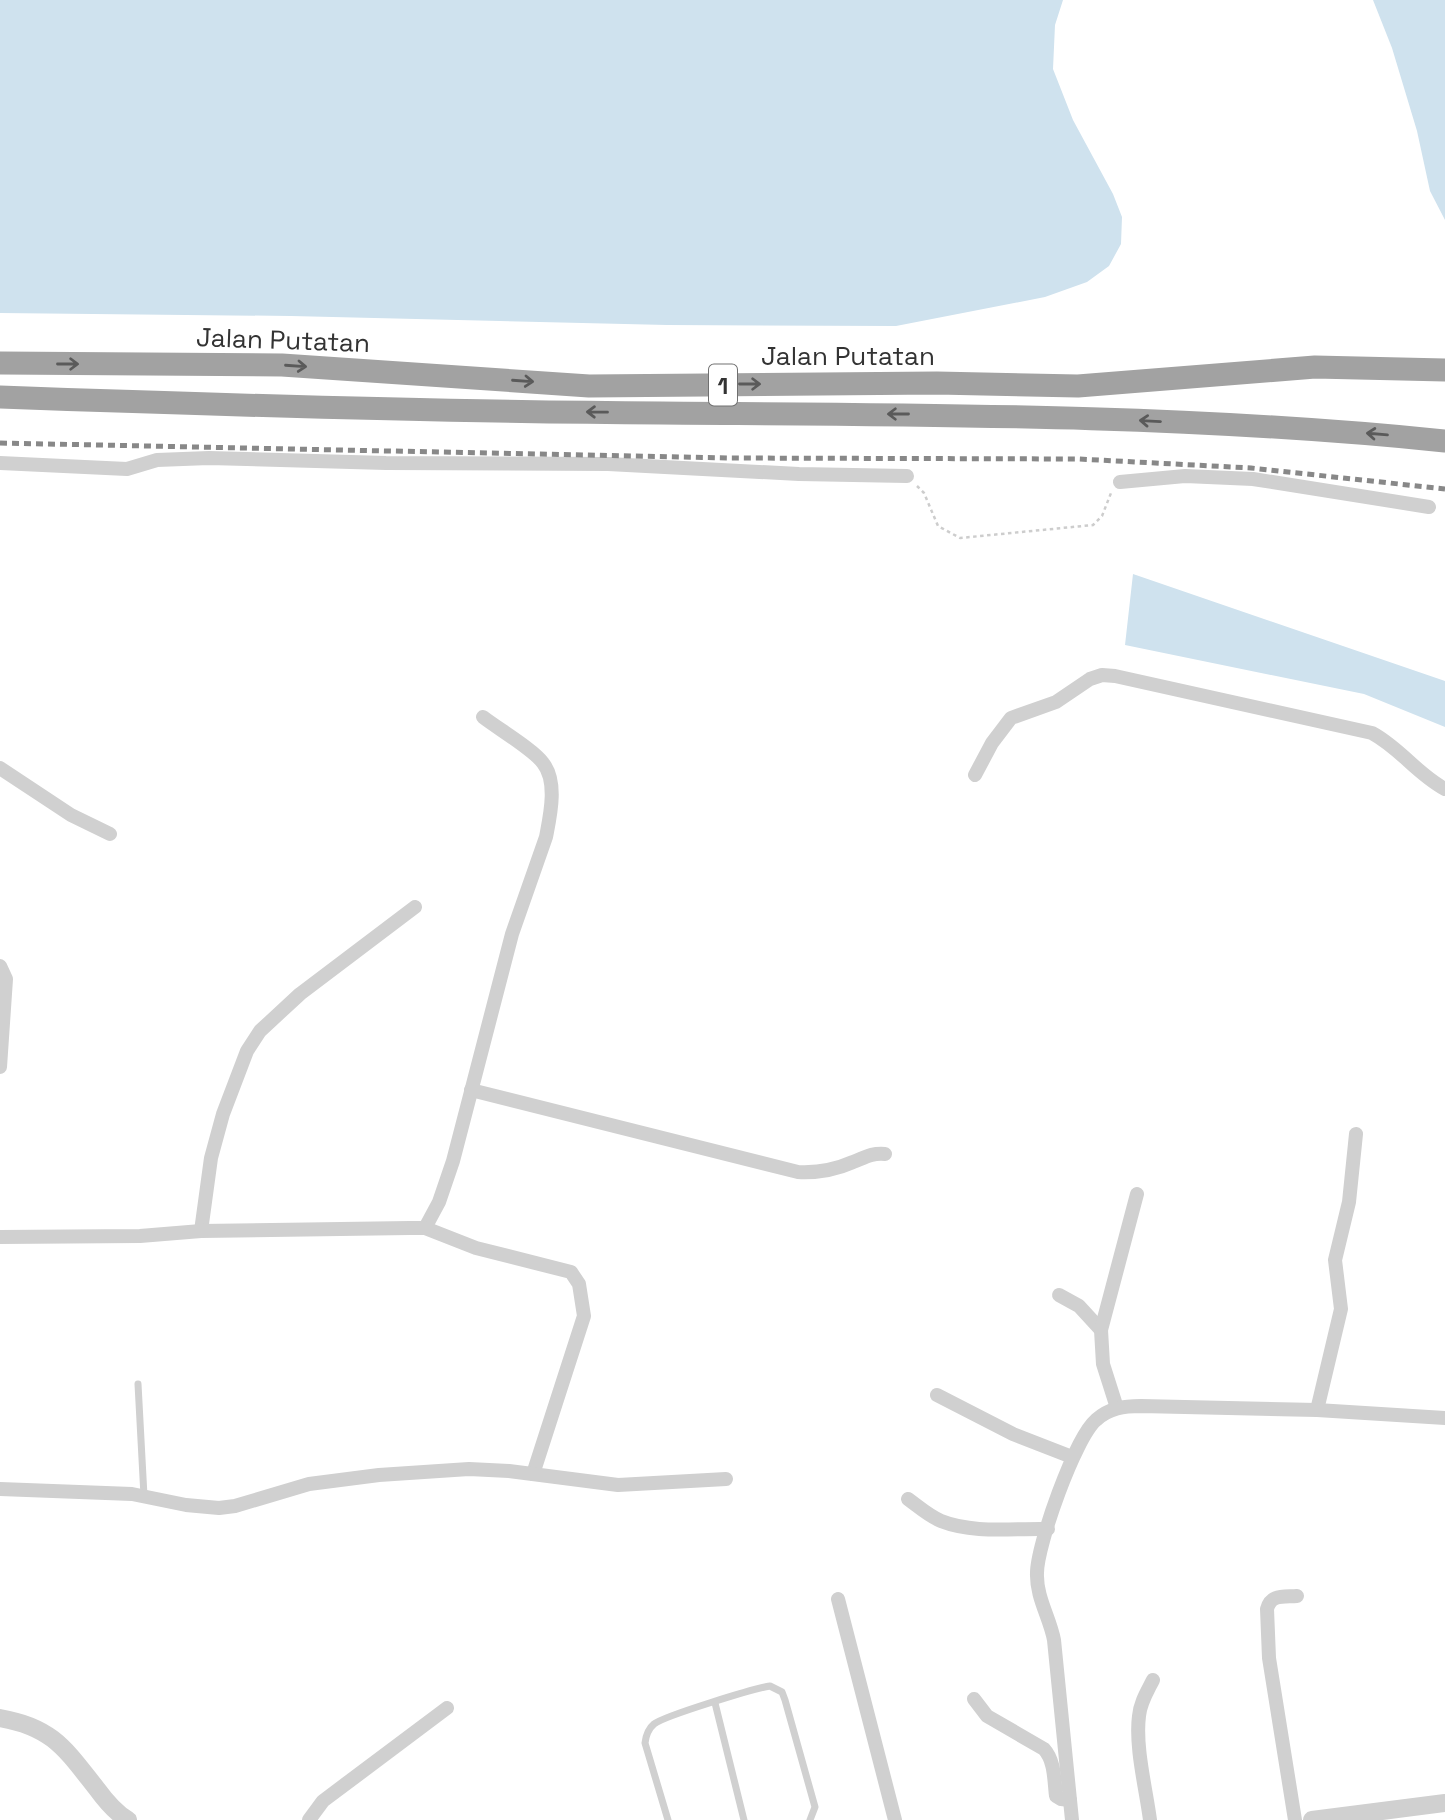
<svg xmlns="http://www.w3.org/2000/svg" width="1445" height="1820" viewBox="0 0 1445 1820" font-family="'Space Grotesk',sans-serif">
  <rect width="100%" height="100%" fill="#fff"/>
  <g fill="#cfe2ee">
    <path d="M0,0h1063l-8,25 -2,44 20,51 40,74 9,23 -1,27 -12,22 -22,16 -42,15 -149,29 -229,-1 -376,-9 -291,-3z"/>
    <path d="M1373,0h72v220l-15,-29 -13,-60 -25,-83z"/>
    <path d="M1133,574l312,107v46l-81,-33 -239,-49z"/>
  </g>
  <g fill="none" stroke-linecap="round" stroke-linejoin="round">
    <path stroke="#cdcdcd" stroke-width="2.5" stroke-dasharray="3.5 3.5" stroke-linecap="butt" d="M917,486l7,7 14,33 22,12 133,-13 9,-9 9,-23"/>
    <g stroke="#d0d0d0" stroke-width="7">
      <path d="M138,1384l6,112"/>
      <path d="M715,1703l29,117"/>
      <path d="M668,1820l-23,-77c1,-8 3,-14 9,-19 10,-8 101,-36 116,-38l12,6 3,8 30,107 -5,13"/>
    </g>
    <g stroke="#d0d0d0" stroke-width="14">
      <path d="M0,463l127,6 30,-9 52,-2 177,5 222,1 191,10 108,2"/>
      <path d="M1120,482l65,-6 68,3 176,28"/>
      <path d="M0,768l71,47 39,19"/>
      <path d="M975,775l17,-32 19,-25 45,-16 34,-23 12,-4 13,1 257,57c28,15 45,41 73,56"/>
      <path d="M0,966l6,13 -6,88"/>
      <path d="M471,1090l327,82c20,1 37,-2 55,-10 13,-5 18,-9 32,-8"/>
      <path d="M425,1228l14,-26 14,-41 59,-227 34,-97c4,-21 12,-55 -3,-74 -9,-13 -46,-35 -60,-46"/>
      <path d="M201,1231l10,-73 12,-44 24,-63 13,-20 40,-37 115,-87"/>
      <path d="M0,1237l140,-1 61,-5 209,-3h15l51,20 95,24 8,12 5,32 -51,158"/>
      <path d="M1059,1295l20,11 22,24 2,34 14,44"/>
      <path d="M1101,1330l36,-136"/>
      <path d="M937,1395l76,39 59,23"/>
      <path d="M1317,1410l24,-101 -6,-49 14,-58 7,-68"/>
      <path d="M0,1489l132,5 54,11 33,3 16,-2 74,-22 70,-9 90,-6 40,2 109,14 108,-6"/>
      <path d="M908,1499c11,8 21,17 33,22 33,13 72,7 107,8"/>
      <path d="M838,1599l57,221"/>
      <path d="M974,1699l13,17 57,33c11,12 10,31 12,47l5,3 9,1"/>
      <path d="M309,1820l14,-19 124,-93"/>
      <path d="M1072,1820l-18,-180c-4,-22 -18,-43 -17,-67 0,-28 38,-135 59,-153 13,-12 28,-14 45,-14l176,4 128,8"/>
      <path d="M1150,1820c-4,-31 -15,-73 -11,-104 1,-13 8,-24 14,-36"/>
      <path d="M1295,1820l-26,-162 -2,-49c4,-15 16,-12 30,-13"/>
    </g>
    <g stroke="#d0d0d0" stroke-width="18">
      <path d="M0,1718c53,9 66,32 97,71 8,11 19,24 31,31"/>
      <path d="M1312,1820l133,-17"/>
    </g>
    <g stroke="#a2a2a2" stroke-width="23">
      <path d="M0,363l282,2 307,21 348,-3 141,3 237,-19 130,3"/>
      <path d="M0,397c220,8 441,15 661,16 262,2 523,1 784,28"/>
    </g>
    <path stroke="#888" stroke-width="5" stroke-dasharray="7 5" stroke-linecap="butt" d="M0,443l731,15 347,1 173,9 194,21"/>
  </g>
  <defs><path id="oneway-shaft" d="M-6 0H5M1.5-3L5.5 0L1.5 3" fill="none" stroke-width="1.6" stroke-linecap="round" stroke-linejoin="round" transform="scale(1.75)"/></defs>
  <g stroke="#5a5a5a">
    <use href="#oneway-shaft" transform="translate(68 364)"/>
    <use href="#oneway-shaft" transform="translate(296 366) rotate(4)"/>
    <use href="#oneway-shaft" transform="translate(523 381) rotate(4)"/>
    <use href="#oneway-shaft" transform="translate(750 384)"/>
    <use href="#oneway-shaft" transform="translate(597 412) rotate(-179)"/>
    <use href="#oneway-shaft" transform="translate(898 414) rotate(-180)"/>
    <use href="#oneway-shaft" transform="translate(1150 421) rotate(-177)"/>
    <use href="#oneway-shaft" transform="translate(1377 434) rotate(-175)"/>
  </g>
  <g text-anchor="middle" dominant-baseline="central" stroke-width="7" stroke-linejoin="round" paint-order="stroke">
    <rect fill="#fff" stroke="#707070" stroke-width="2" x="709" y="364.5" width="28" height="41" rx="5"/>
    <g font-size="24" font-weight="bold" fill="#333">
      <text x="723" y="385">1</text>
    </g>
    <g font-size="26" fill="#333" stroke="#fff">
      <text transform="translate(283 340) rotate(2)">Jalan Putatan</text>
      <text x="848" y="356">Jalan Putatan</text>
    </g>
  </g>
</svg>
